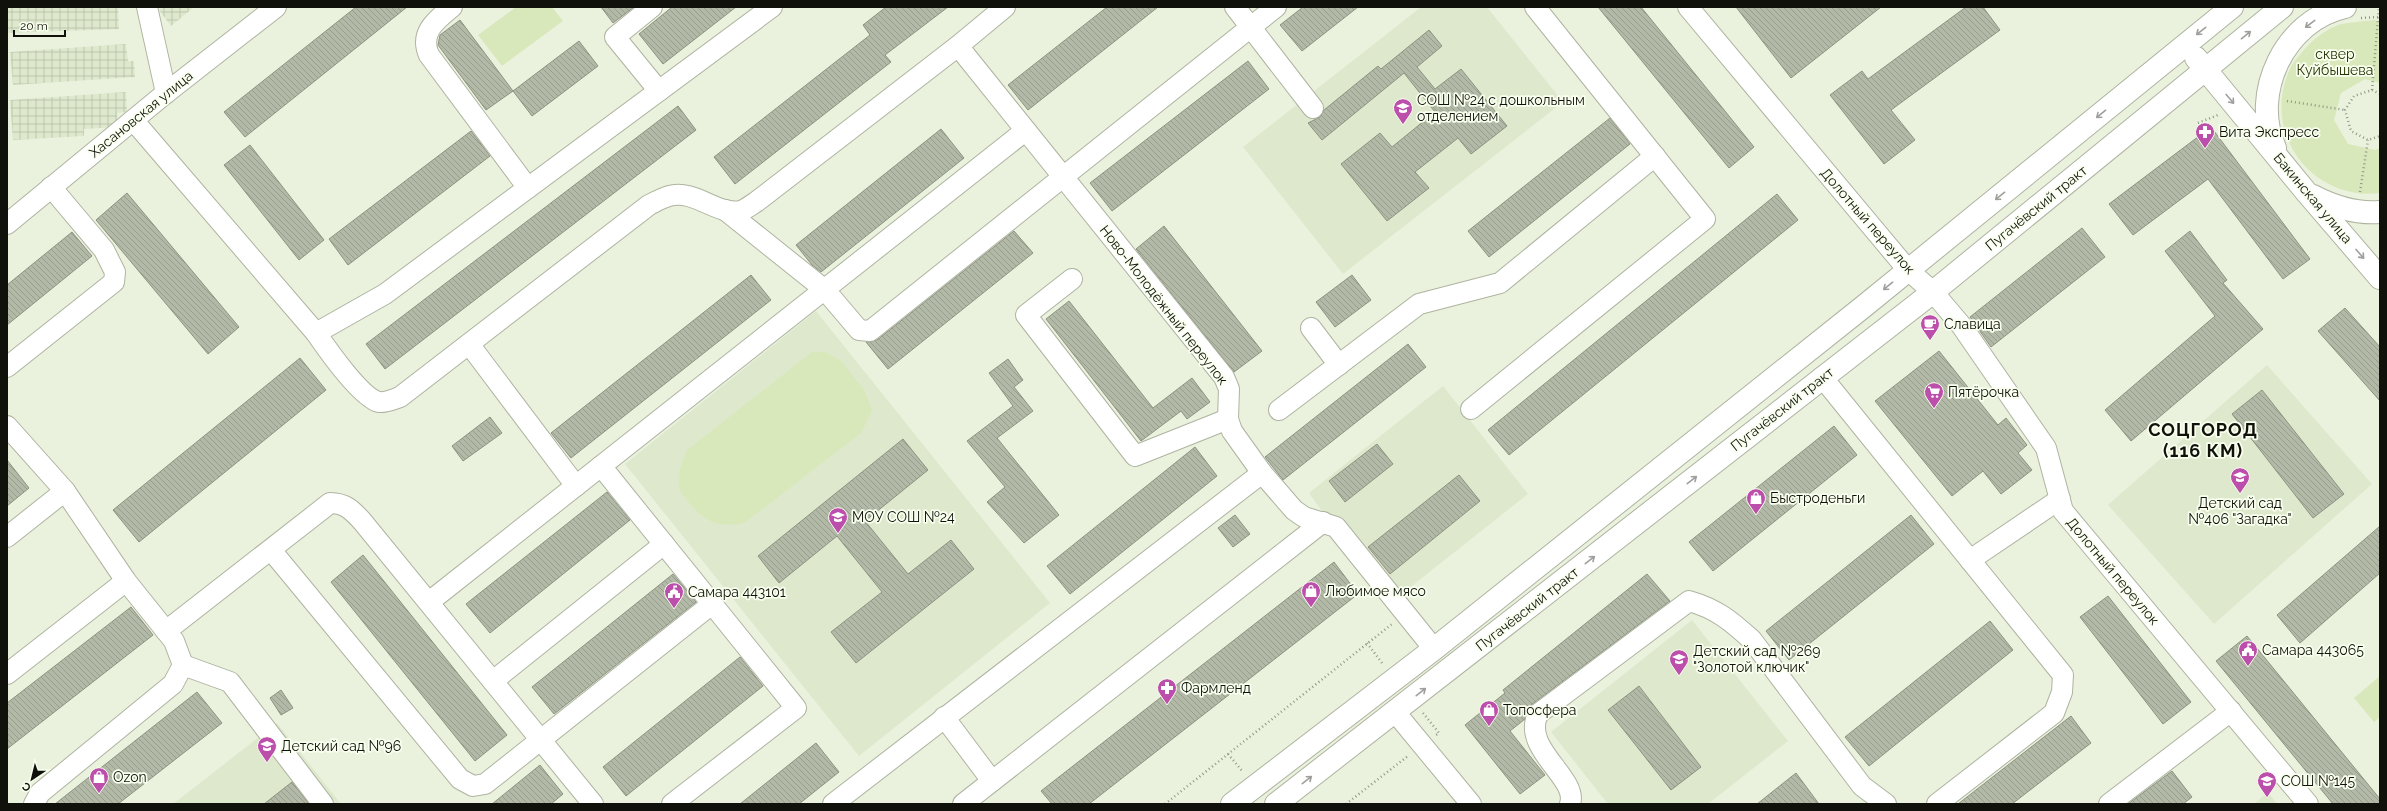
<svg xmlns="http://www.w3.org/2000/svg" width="2387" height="811" viewBox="0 0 2387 811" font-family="Raleway,sans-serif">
  <defs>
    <pattern id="industrial-grid" width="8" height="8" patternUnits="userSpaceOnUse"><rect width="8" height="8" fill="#dee8cc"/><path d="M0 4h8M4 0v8" fill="none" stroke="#bdc6ae"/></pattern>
    <pattern id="building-back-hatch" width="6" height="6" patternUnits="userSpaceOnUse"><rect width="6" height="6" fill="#b2b9a6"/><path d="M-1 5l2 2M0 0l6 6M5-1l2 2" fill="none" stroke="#989e8e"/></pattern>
  </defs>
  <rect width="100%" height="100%" fill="#eaf2de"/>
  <g fill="#dee8cc">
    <path d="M1421,7h66l76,95 -220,172 -100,-127z"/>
    <path d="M816,311l234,292 -191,153 -234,-292z"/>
    <path d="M2267,365l105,119 -158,140 -106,-119z"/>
    <path d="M1443,386l85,108 -139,110 -80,-111z"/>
    <path d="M1692,620l96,121 -80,63h-100l-57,-72z"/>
    <path d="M277,723l64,81h-168z"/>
    <path d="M2268,792l9,12h-23z"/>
  </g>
  <g fill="url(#industrial-grid)">
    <path d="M7,7h111l1,22 -112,4z"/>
    <path d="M163,7h31l-23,19 -12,-16z"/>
    <path d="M126,44l2,17h6l1,16 -122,8 -3,-33z"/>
    <path d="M126,92l1,20 -10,1 1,14 -34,2v7l-71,4 -3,-40z"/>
  </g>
  <g fill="#d8e8ba">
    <path d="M516,7h36l11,14 -61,45 -24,-31z"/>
    <path d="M2375,20l5,2v61l-15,-4 -24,14 -7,27 14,24 27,6 5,-2v45c-68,9 -120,-61 -90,-124 2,-6 8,-12 12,-17 9,-11 25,-24 39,-28 11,-2 23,-3 34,-4z"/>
    <path d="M812,352h13l15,8 25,31 7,20 -11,22 -117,90c-33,7 -47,-8 -65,-34l1,-20 7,-19z"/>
    <path d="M2380,676v41l-6,5 -20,-24z"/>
  </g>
  <g fill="url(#building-back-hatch)" stroke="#8d9381">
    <path d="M356,7h51l-162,130 -21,-25z"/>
    <path d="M601,7h33l-21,16z"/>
    <path d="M672,7h64l-73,57 -24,-30z"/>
    <path d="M886,7h62l-63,48 6,7 -156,122 -21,-27 156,-122 -7,-10z"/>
    <path d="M1107,7h51l-130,103 -20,-25z"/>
    <path d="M1303,7h55l-56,44 -22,-26z"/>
    <path d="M1598,7h43l113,140 -25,21z"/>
    <path d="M1736,7h145l-90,71z"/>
    <path d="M1966,7h17l17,23 -109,80 24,30 -31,24 -54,-69 32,-24 6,8z"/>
    <path d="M460,20l53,71 -27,19 -48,-65 2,-10z"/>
    <path d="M1429,30l13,16 -25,21 18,22 26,-20 46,57 -36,28 -13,-16 -43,34 14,16 -42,33 -46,-57 39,-31 12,14 43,-35 -31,-39 -82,67 -14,-17 12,-6 4,-7 54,-44 3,3z"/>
    <path d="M579,41l19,25 -66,50 -19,-25z"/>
    <path d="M1248,61l21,28 -157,122 -22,-28z"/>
    <path d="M678,106l18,24 -311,239 -19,-25z"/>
    <path d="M1610,118l20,26 -141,113 -21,-26z"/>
    <path d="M2211,127l99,132 -27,20 -75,-100 -75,56 -24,-31z"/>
    <path d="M941,129l23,29 -143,114 -9,-7 -16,-20z"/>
    <path d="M471,131l19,25 -142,109 -19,-26z"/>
    <path d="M250,145l74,95 -25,20 -75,-95z"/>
    <path d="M127,193l112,134 -31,27 -112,-134z"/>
    <path d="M1777,194l21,26 -289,235 -21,-25z"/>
    <path d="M1164,226l98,125 -28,21 -98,-123z"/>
    <path d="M2082,228l23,29 -114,90 -21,-30z"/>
    <path d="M1014,231l19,22 -145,116 -22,-27 11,-2z"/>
    <path d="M2190,231l37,49 -4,3 40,46 -132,112 -26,-31 110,-94 -50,-65z"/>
    <path d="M72,232l20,24 -85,69v-40z"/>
    <path d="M751,275l20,25 -200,158 -20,-25z"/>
    <path d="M1352,275l19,25 -36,27 -19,-25z"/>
    <path d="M1069,301l84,107 39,-30 18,24 -23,17 -6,-8 -40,30 -95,-122z"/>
    <path d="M2345,308l35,39v54l-62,-70z"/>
    <path d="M1408,344l18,23 -143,113 -18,-23z"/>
    <path d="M1939,351l59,74 8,-7 21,27 -9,8 14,17 -31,24 -18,-23 -31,25 -77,-95z"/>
    <path d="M300,358l26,32 -187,152 -26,-32z"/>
    <path d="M1008,359l15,21 -9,7 19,24 -36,27 62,77 -35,28 -37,-41 18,-15 -38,-46 46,-35 -24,-33z"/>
    <path d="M2262,390l82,104 -31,24 -81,-104z"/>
    <path d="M490,417l12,16 -39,28 -11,-15z"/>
    <path d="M1834,426l23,29 -144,116 -24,-29z"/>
    <path d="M903,439l25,31 -63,51 43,53 43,-34 23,29 -118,94 -25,-31 51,-40 -45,-56 -58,47 -21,-27z"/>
    <path d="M1377,444l16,20 -48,38 -16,-21z"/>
    <path d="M1195,447l22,29 -147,118 -23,-28z"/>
    <path d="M7,460l22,28 -22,18z"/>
    <path d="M1459,475l21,26 -90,73 -22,-27z"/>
    <path d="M607,492l23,28 -140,113 -24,-29z"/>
    <path d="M1235,515l15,19 -17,13 -15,-19z"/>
    <path d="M1911,515l23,29 -145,116 -23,-29z"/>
    <path d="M2380,526v47l-80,70 -23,-28z"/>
    <path d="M363,555l144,180 -32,26 -144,-179z"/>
    <path d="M1334,562l24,32 -269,210h-37l-11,-13z"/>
    <path d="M673,574l23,28 -142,112 -22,-27z"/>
    <path d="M1647,574l23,27 -139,104 -6,14 -15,12 35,44 -25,19 -55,-69 40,-32 -2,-3z"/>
    <path d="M2108,596l83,106 -28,22 -83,-107z"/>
    <path d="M131,607l22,28 -146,114v-46z"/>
    <path d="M1990,621l23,29 -144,116 -24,-29z"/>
    <path d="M2247,636l133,163v5h-47l-117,-143z"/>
    <path d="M740,657l23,29 -137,110 -23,-29z"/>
    <path d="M1639,686l62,81 -30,23 -63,-80z"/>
    <path d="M281,690l12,18 -12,7 -11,-17z"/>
    <path d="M197,692l25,31 -104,81h-63z"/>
    <path d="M2071,716l20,27 -79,61h-54z"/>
    <path d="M816,743l23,29 -40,32h-59z"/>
    <path d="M540,765l23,29 -12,10h-59z"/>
    <path d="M2172,771l20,26 -9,7h-55z"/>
    <path d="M1796,773l23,31h-62z"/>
    <path d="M292,782l17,22h-45z"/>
  </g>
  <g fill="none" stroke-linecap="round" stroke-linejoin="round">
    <g stroke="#adb4a0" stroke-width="22">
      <g id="minor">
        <path d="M147,7l19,86"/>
        <path d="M452,7c-16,13 -33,26 -23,48l99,133"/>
        <path d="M652,7l-37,30 44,54"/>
        <path d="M1235,7l78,101"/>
        <path d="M1688,7l220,263 25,22 28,33 85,123 17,63 245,293"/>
        <path d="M958,46l266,331 5,12 -1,30 4,12 30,42 32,37 10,7 32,10 98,122"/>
        <path d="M133,120l183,213c11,16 45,65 63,69 6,1 15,-3 21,-5l249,-192c6,-3 13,-7 20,-9 26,-7 47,19 71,15 5,-1 11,-6 16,-9l202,-156 47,-39"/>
        <path d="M725,210l100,80 34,40 11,1 406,-324"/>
        <path d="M7,224l159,-131 110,-86"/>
        <path d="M1072,279l-46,36 109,141 93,-37"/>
        <path d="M1311,328l28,37"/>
        <path d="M316,333l69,-39 387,-287"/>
        <path d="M469,344l107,142"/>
        <path d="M7,367l107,-85 1,-10 -11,-22 -53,-63"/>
        <path d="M1822,377l241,298 -1,17 -8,21 -117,91"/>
        <path d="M1471,409l234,-190 -170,-212"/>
        <path d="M1279,410l140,-106 81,-21 155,-127"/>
        <path d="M7,426l58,65 61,90 48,60 9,24 -10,19 -133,109 -6,11"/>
        <path d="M601,466l195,242 -124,96"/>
        <path d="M7,537l58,-46"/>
        <path d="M271,550l189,229 13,7 12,-2 227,-180"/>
        <path d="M1970,560l90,-61"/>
        <path d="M429,602l596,-471"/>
        <path d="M166,631l164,-128c15,0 22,7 32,18l231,283"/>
        <path d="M183,665l47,17 93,122"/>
        <path d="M7,674l119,-93"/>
        <path d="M493,681l171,-137"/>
        <path d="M1395,712l76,92"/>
        <path d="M944,717l48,64"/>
        <path d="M833,804l429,-331"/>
        <path d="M963,804l360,-282"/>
        <path d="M1570,804c9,-26 -49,-55 -32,-90l151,-113c28,8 42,20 63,39l110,146 24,18"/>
        <path d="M2109,804l122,-93"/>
      </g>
    </g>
    <g stroke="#adb4a0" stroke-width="24">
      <g id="major">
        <path d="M2196,58l111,135 73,85"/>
        <path d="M2275,148c-25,-55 10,-128 70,-141"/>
        <path d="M2313,196c21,11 43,18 67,16"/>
        <path d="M1232,804l202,-155 429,-342 369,-300"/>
        <path d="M1276,804l657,-512 349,-285"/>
      </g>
    </g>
    <g stroke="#919788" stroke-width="2.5" stroke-dasharray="1 3" stroke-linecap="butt">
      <path d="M2361,18l19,-1"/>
      <path d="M2372,90l7,-83"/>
      <path d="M2380,94l-8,-4 -18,6 -9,14 6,21 17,9 12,-4"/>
      <path d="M2287,101l58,9"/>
      <path d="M2198,123l20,-8"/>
      <path d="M2360,192l8,-52"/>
      <path d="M1367,643l15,20"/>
      <path d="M1423,713l16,20 -3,2"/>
      <path d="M1228,754l15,18"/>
      <path d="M1165,804l227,-180"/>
      <path d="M1346,804l62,-48"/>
    </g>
    <use href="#minor" stroke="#fff" stroke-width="20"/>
    <use href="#major" stroke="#fff" stroke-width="22"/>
  </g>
  <defs><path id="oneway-shaft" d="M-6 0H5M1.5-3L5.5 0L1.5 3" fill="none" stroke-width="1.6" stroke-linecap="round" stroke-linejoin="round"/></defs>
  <g stroke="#9fa09d">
    <use href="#oneway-shaft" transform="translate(2310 24) rotate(143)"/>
    <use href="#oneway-shaft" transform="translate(2201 31) rotate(142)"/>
    <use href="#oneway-shaft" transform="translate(2246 35) rotate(-39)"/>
    <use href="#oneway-shaft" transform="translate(2230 99) rotate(50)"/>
    <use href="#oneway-shaft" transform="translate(2101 114) rotate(141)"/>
    <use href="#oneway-shaft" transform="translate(2000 196) rotate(141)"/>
    <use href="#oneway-shaft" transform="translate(2360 254) rotate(49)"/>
    <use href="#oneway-shaft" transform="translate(1888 286) rotate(141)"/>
    <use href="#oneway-shaft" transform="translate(1692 480) rotate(-38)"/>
    <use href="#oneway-shaft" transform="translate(1590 560) rotate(-38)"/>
    <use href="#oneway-shaft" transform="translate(1421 692) rotate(-38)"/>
    <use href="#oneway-shaft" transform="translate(1307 780) rotate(-38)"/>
  </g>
  <defs>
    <g id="school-pin" transform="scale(1)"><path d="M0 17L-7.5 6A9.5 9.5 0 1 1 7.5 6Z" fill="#bc4eac" stroke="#f9ffee"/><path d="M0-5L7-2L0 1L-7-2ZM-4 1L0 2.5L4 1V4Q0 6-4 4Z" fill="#fff"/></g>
    <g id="pharmacy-pin" transform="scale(1)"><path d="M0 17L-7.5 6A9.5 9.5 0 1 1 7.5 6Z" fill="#bc4eac" stroke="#f9ffee"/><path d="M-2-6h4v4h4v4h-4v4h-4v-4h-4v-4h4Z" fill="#fff"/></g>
    <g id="cafe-pin" transform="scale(1)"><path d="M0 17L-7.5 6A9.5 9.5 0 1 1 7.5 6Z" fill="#bc4eac" stroke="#f9ffee"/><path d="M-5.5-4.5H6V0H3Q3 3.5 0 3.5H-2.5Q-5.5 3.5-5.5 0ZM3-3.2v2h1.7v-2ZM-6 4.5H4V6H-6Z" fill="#fff"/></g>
    <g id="supermarket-pin" transform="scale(1)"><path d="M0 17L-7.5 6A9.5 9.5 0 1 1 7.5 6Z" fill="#bc4eac" stroke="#f9ffee"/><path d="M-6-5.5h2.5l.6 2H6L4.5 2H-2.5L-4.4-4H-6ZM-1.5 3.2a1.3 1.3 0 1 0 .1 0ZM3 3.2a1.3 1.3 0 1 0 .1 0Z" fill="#fff"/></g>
    <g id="shop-pin" transform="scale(1)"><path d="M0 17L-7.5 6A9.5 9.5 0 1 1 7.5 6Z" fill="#bc4eac" stroke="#f9ffee"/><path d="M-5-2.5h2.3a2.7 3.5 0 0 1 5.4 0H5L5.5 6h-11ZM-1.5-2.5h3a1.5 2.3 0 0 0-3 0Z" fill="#fff"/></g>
    <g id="civic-pin" transform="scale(1)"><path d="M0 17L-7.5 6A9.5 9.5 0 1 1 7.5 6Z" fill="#bc4eac" stroke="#f9ffee"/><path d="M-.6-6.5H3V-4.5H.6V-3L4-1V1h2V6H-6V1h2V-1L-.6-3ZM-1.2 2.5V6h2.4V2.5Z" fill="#fff"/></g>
  </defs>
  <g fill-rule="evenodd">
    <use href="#school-pin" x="1403" y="108"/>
    <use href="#pharmacy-pin" x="2205" y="132"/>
    <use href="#cafe-pin" x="1930" y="324"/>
    <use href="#supermarket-pin" x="1934" y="392"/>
    <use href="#school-pin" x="2240" y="477"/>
    <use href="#shop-pin" x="1756" y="498"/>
    <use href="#school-pin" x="838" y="517"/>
    <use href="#shop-pin" x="1311" y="591"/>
    <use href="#civic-pin" x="674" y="592"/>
    <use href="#civic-pin" x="2248" y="650"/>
    <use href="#school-pin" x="1679" y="659"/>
    <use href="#pharmacy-pin" x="1167" y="688"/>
    <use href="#shop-pin" x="1489" y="710"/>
    <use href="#school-pin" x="267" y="746"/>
    <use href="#shop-pin" x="99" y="777"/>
    <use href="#school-pin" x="2267" y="781"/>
  </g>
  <g text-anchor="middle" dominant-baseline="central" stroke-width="3.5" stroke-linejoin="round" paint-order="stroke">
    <g font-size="14" fill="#243100" stroke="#f9ffee">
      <text x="2335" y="54">сквер<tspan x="2335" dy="16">Куйбышева</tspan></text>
    </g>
    <g font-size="14" fill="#0f110a" stroke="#f9ffee" text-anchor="start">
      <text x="1417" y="100">СОШ №24 с дошкольным<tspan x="1417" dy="16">отделением</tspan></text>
      <text x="2219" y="132">Вита Экспресс</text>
      <text x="1944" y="324">Славица</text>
      <text x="1948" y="392">Пятёрочка</text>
      <text x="1770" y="498">Быстроденьги</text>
      <text x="2240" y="503" text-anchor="middle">Детский сад<tspan x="2240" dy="16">№406 "Загадка"</tspan></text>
      <text x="852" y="517">МОУ СОШ №24</text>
      <text x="1325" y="591">Любимое мясо</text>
      <text x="688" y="592">Самара 443101</text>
      <text x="2262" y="650">Самара 443065</text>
      <text x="1693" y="651">Детский сад №269<tspan x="1693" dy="16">"Золотой ключик"</tspan></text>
      <text x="1181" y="688">Фармленд</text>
      <text x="1503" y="710">Топосфера</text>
      <text x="281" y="746">Детский сад №96</text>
      <text x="113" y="777">Ozon</text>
      <text x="2281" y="781">СОШ №145</text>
    </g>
    <g font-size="14" fill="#0f110a" stroke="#f9ffee">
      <text transform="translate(141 114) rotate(-39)">Хасановская улица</text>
      <text transform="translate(2313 198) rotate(50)">Бакинская улица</text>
      <text transform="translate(2036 208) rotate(-39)">Пугачёвский тракт</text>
      <text transform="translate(1868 221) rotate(49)">Долотный переулок</text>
      <text transform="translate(1164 305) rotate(52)">Ново-Молодёжный переулок</text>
      <text transform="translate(1782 409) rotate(-38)">Пугачёвский тракт</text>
      <text transform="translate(2113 571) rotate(50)">Долотный переулок</text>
      <text transform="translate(1527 609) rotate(-38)">Пугачёвский тракт</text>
    </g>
    <g font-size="18" font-weight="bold" letter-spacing="1" fill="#0f110a" stroke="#f9ffee">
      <text x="2203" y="429">СОЦГОРОД<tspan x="2203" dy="21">(116 КМ)</tspan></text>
    </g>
  </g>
  <rect width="2387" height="811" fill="none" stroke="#0f110a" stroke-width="16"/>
  <g transform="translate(32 779) rotate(215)" stroke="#f9ffee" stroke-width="3" paint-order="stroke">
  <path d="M0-3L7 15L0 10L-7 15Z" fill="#0f110a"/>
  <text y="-6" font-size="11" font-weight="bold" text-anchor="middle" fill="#0f110a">С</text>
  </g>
  <path d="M14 30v6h51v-6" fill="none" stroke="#0f110a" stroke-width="2"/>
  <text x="20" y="30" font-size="12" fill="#0f110a" stroke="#f9ffee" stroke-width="3" paint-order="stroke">20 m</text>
</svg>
